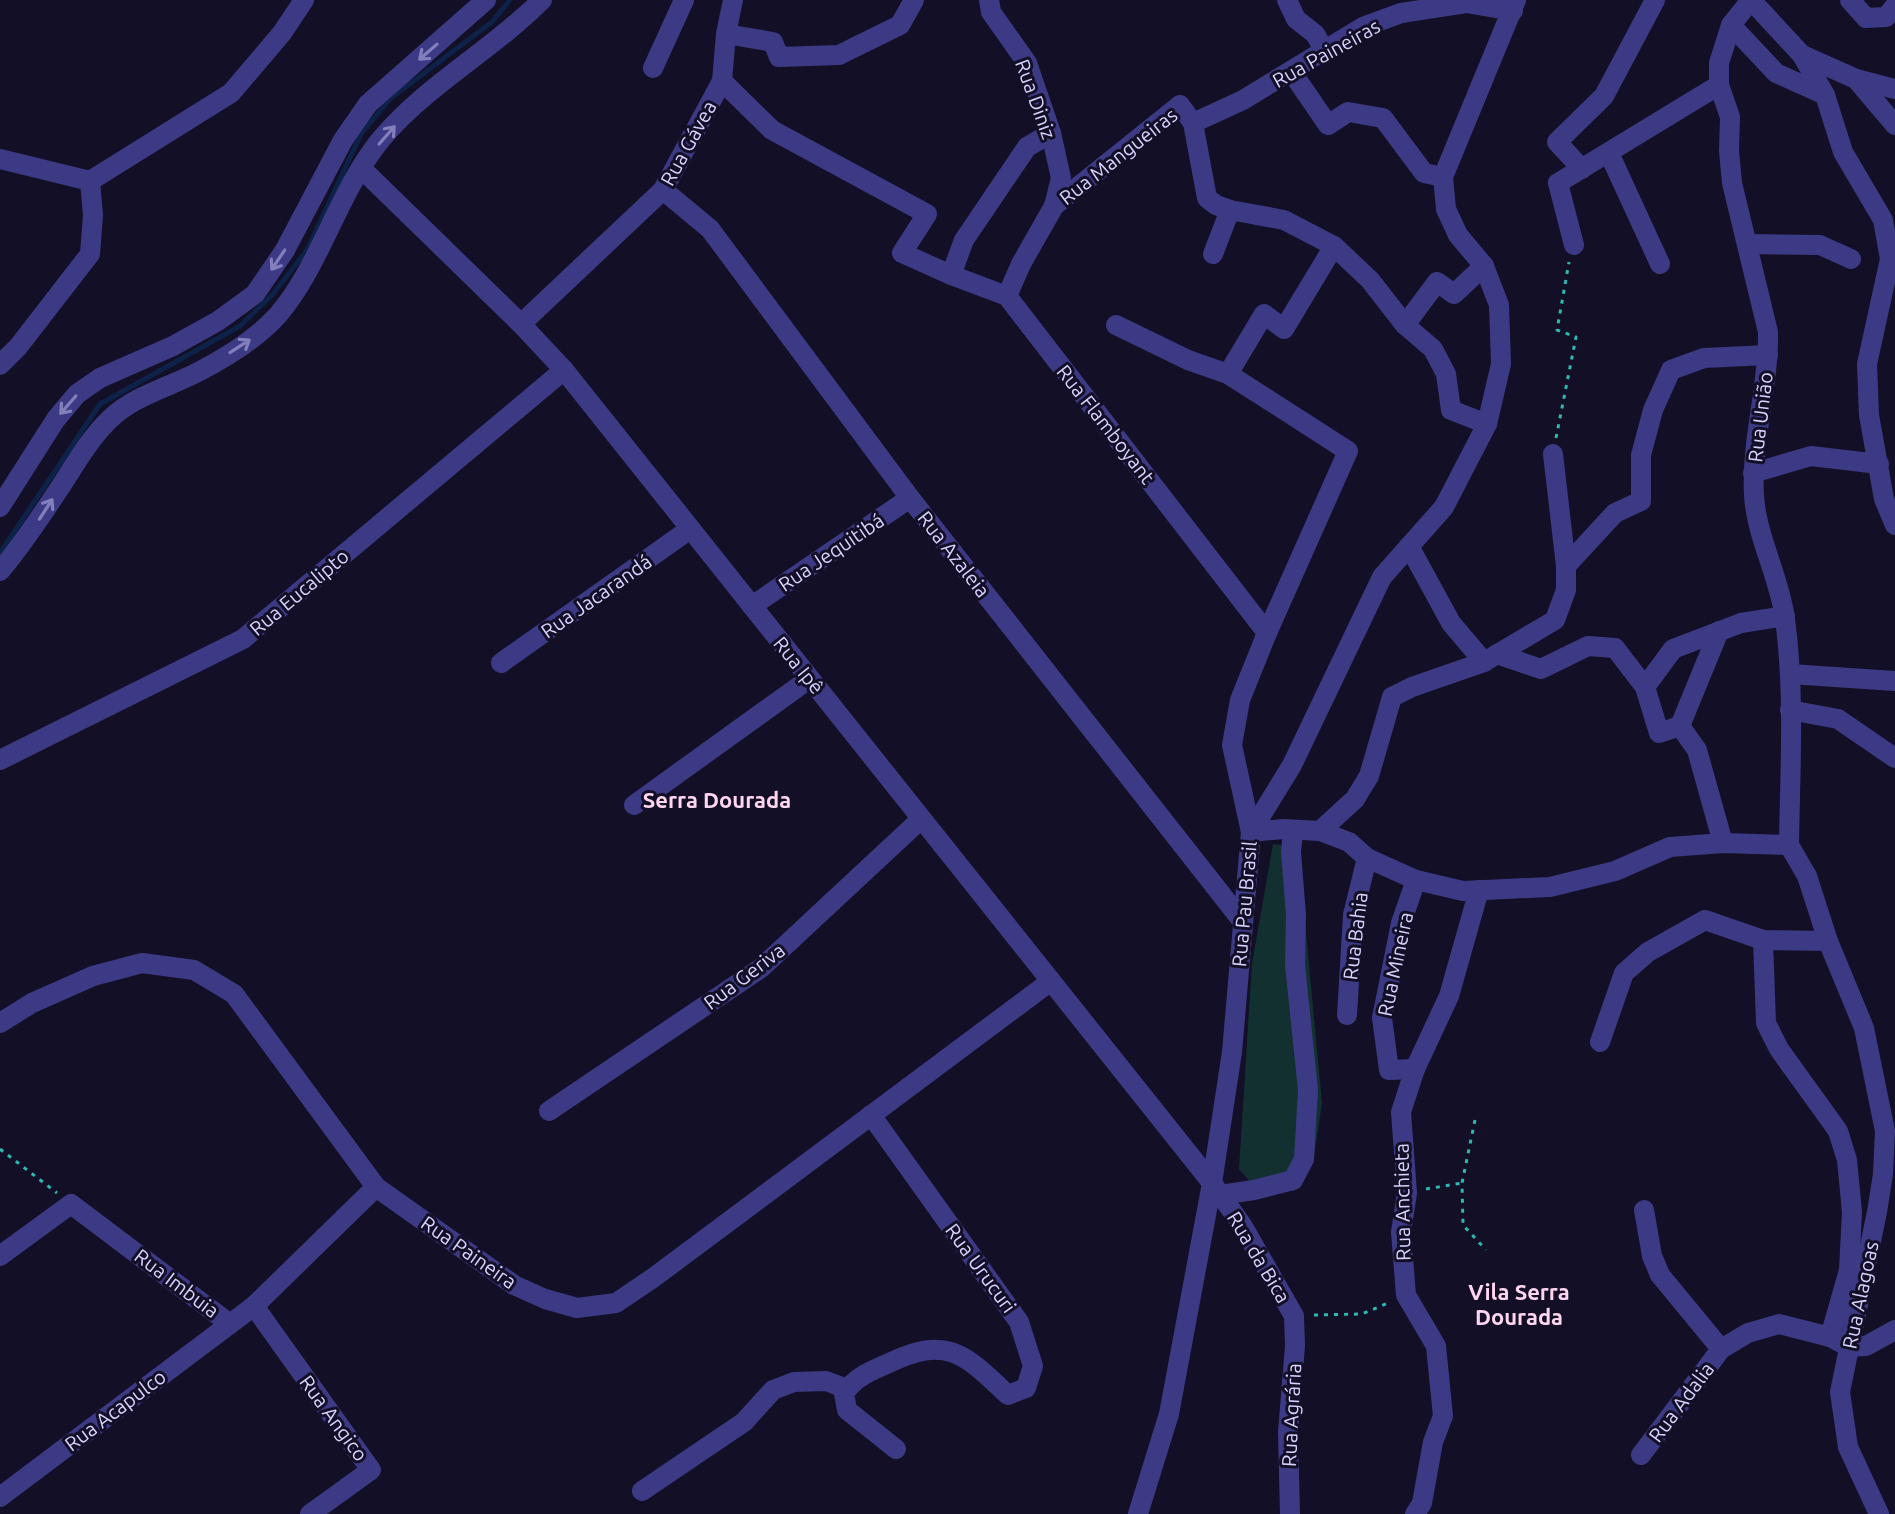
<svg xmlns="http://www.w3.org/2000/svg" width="1895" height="1514" viewBox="0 0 1895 1514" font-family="Ubuntu,sans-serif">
  <rect width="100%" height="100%" fill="#130f26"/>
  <path fill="#12302f" d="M1273,844l25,3 24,256 -9,60 -19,28h-36l-19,-22 13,-206z"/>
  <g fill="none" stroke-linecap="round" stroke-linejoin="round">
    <path stroke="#0c2248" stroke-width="5" d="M0,553l100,-149 140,-78 33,-32 34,-44 54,-116 30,-36 101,-76 18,-22"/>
    <g stroke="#2fb8b0" stroke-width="3" stroke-dasharray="4 6" stroke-linecap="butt">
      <path d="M1556,438l20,-101 -19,-7 12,-68"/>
      <path d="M1475,1120l-13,63 1,42 23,25"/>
      <path d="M0,1149l57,44"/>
      <path d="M1426,1189l36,-6"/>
      <path d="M1314,1315l48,-1 26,-11"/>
    </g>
    <g stroke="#3d3a85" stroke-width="20">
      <path d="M989,0l2,12 36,51 24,70 10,45 -7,28 -33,58 -14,32 260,337"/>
      <path d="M1287,0l9,19 19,15 10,17"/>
      <path d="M1751,0l-20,25 -12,38v22l11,32 -1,34 3,32 36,149c1,54 -17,108 -14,163 2,41 26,83 31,124 10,75 5,151 4,226"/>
      <path d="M1751,0l51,55 54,24 39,10"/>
      <path d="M1850,0l16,18 20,-1 9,-11"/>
      <path d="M1731,25l45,48 49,22"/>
      <path d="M726,34l47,8 6,15 60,-2 61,-30 14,-25"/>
      <path d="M1802,55l23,40 18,57 40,68 7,39 -23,105 2,51 15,84 11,26"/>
      <path d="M653,68l31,-68"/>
      <path d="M1291,71l37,54 20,-13 35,6 41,55 19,4"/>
      <path d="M1856,79l39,46"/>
      <path d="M722,81l50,49 155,84 -25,39 49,22 56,21"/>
      <path d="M1193,123l50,-23 120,-73 38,-14 65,-10 47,8"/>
      <path d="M1609,153l51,111"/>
      <path d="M0,159l90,22 141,-88 51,-60 22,-33"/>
      <path d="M362,169l159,155 43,46 648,813 30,42 52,91 1,30 -7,86 2,82"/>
      <path d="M1582,169l-25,-27 47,-46 51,-96"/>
      <path d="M663,190l47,39 200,269 333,424"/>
      <path d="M1054,206l126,-101 13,18 14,75 9,7 14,5 54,10 50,26 36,34 35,45 28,24 13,25 5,36 36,14"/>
      <path d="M1747,244l73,1 31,14"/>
      <path d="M1574,245l-16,-62 161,-98"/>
      <path d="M1213,254l17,-44"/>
      <path d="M951,275l13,-35 63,-93 24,-14"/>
      <path d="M521,324l142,-134 59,-109 4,-47 7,-34"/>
      <path d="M1116,325l72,35 40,14 120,77 -81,182 -27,67 -8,45 19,87 -19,220 -20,131 -43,231 -31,100"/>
      <path d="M1405,325l32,-43 17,12 30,-28"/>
      <path d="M0,365l18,-18 72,-93 3,-39 -3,-34"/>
      <path d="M1228,374l36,-60 20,15 50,-83"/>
      <path d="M1553,454l13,112"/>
      <path d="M1753,473l58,-17 68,8"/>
      <path d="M0,507l56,-88 21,-25 23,-16 73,-32 45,-25 37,-27 30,-44 58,-110 25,-36 118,-104"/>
      <path d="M1409,546l42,77 33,39"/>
      <path d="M0,571c24,-28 43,-58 63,-88 14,-22 28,-46 47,-64 25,-24 60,-32 90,-48 27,-14 57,-33 78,-56 44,-52 60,-124 104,-177 46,-54 110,-88 160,-138"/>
      <path d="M752,606l158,-108"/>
      <path d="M1497,654l44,15 47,-23 27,2 30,39 28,-38 68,-26 44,-7"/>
      <path d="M501,663l189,-134"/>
      <path d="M1790,674l105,7"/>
      <path d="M1645,687l14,46 21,-7 17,24 26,93"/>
      <path d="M1790,710l48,9 57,39"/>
      <path d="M1680,726l39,-95"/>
      <path d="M0,760l243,-121 321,-269"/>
      <path d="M634,805l175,-126"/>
      <path d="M1320,831l35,-32 14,-23 23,-79 20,-10 72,-25 71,-42 11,-30v-24l49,-53 26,-12v-46l12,-45 18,-40 33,-12 64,-3"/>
      <path d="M1251,832l41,-67 90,-188 62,-70 43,-83 14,-60 -2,-59 -15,-39 -26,-31 -12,-26 -3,-32 73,-177"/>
      <path d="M1251,832l32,-3 37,2 29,11 18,16 49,22 47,11 87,-4 65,-16 55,-24 53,-4 66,2"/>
      <path d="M1789,845l18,31 21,65 36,87 21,103 -2,43 -6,38 -37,180 8,55 31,67"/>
      <path d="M1763,940l3,83 13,26 59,82 9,29 5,52 -3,58 -19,67"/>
      <path d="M1347,1015l6,-100 14,-57"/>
      <path d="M0,1023l32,-20 61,-27 49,-13 52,7 40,24 142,193 138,98 31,14 32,9 39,-5 37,-25 398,-297"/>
      <path d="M1600,1042l24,-69 24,-21 57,-32 58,20 65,1"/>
      <path d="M1415,1069l-26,1 -7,-52 19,-95 15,-43"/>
      <path d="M549,1111l212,-143 160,-149"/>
      <path d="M871,1115l148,207 14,44 -7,22 -18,7c-44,-41 -60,-60 -119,-32 -20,9 -32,13 -45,30l3,17 49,39"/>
      <path d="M1220,1195l34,-5 39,-10 11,-21 4,-69 -13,-125 1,-50 -5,-63 2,-22"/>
      <path d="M1644,1210l8,46 8,19 61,74"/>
      <path d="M0,1256l71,-52 159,120 24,-18 122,-119"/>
      <path d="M254,1306l117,164 -61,44"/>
      <path d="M1641,1455l80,-106 27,-16 31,-9 51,13 19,10 17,-1 29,-16"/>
      <path d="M642,1491l102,-69 29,-32 21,-8 32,-1 21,8"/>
      <path d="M0,1497l230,-173"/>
      <path d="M1415,1514l7,-11 11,-61 10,-26 -7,-70 -30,-51 -5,-63 6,-39 -6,-81 14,-43 34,-73 30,-106"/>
    </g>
  </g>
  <defs><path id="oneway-shaft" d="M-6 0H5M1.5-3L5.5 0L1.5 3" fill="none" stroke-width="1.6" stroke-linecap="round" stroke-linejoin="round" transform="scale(2)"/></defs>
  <g stroke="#837fbc">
    <use href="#oneway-shaft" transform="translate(428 52) rotate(139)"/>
    <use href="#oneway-shaft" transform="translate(387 135) rotate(-49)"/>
    <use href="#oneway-shaft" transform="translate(278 260) rotate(124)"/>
    <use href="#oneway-shaft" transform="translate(240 346) rotate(-33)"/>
    <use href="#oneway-shaft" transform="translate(68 405) rotate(131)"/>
    <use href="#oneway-shaft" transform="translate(46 509) rotate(-57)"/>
  </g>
  <g text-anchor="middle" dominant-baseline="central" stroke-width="6" stroke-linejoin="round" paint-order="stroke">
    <g font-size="20" fill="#d9d4ff" stroke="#130f26">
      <text transform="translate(1326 53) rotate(-29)">Rua Paineiras</text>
      <text transform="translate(1036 99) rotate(70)">Rua Diniz</text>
      <text transform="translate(688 143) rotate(-61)">Rua Gávea</text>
      <text transform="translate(1118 156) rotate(-38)">Rua Mangueiras</text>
      <text transform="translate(1760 417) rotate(-83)">Rua União</text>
      <text transform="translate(1106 424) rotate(52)">Rua Flamboyant</text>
      <text transform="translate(831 552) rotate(-34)">Rua Jequitibá</text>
      <text transform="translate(954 554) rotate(52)">Rua Azaleia</text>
      <text transform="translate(299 592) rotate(-40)">Rua Eucalipto</text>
      <text transform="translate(596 596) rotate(-35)">Rua Jacarandá</text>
      <text transform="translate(799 665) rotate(51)">Rua Ipê</text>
      <text transform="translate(1244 904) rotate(-85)">Rua Pau Brasil</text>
      <text transform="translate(1355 936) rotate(-83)">Rua Bahia</text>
      <text transform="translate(1395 964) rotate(-78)">Rua Mineira</text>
      <text transform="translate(744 976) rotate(-37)">Rua Geriva</text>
      <text transform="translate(1402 1202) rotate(-91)">Rua Anchieta</text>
      <text transform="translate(469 1252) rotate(35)">Rua Paineira</text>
      <text transform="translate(1259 1257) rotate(59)">Rua da Bica</text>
      <text transform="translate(981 1268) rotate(54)">Rua Urucuri</text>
      <text transform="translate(177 1283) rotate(37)">Rua Imbuia</text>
      <text transform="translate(1860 1295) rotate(-78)">Rua Alagoas</text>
      <text transform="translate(1681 1402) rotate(-53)">Rua Adalia</text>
      <text transform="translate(115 1410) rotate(-37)">Rua Acapulco</text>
      <text transform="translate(1291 1415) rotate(-87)">Rua Agrária</text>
      <text transform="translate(334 1418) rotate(54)">Rua Angico</text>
    </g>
    <g font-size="22" font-weight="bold" fill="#ffd6f0" stroke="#130f26">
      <text x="717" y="799">Serra Dourada</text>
      <text x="1519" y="1291">Vila Serra<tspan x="1519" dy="25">Dourada</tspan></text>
    </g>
  </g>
</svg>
